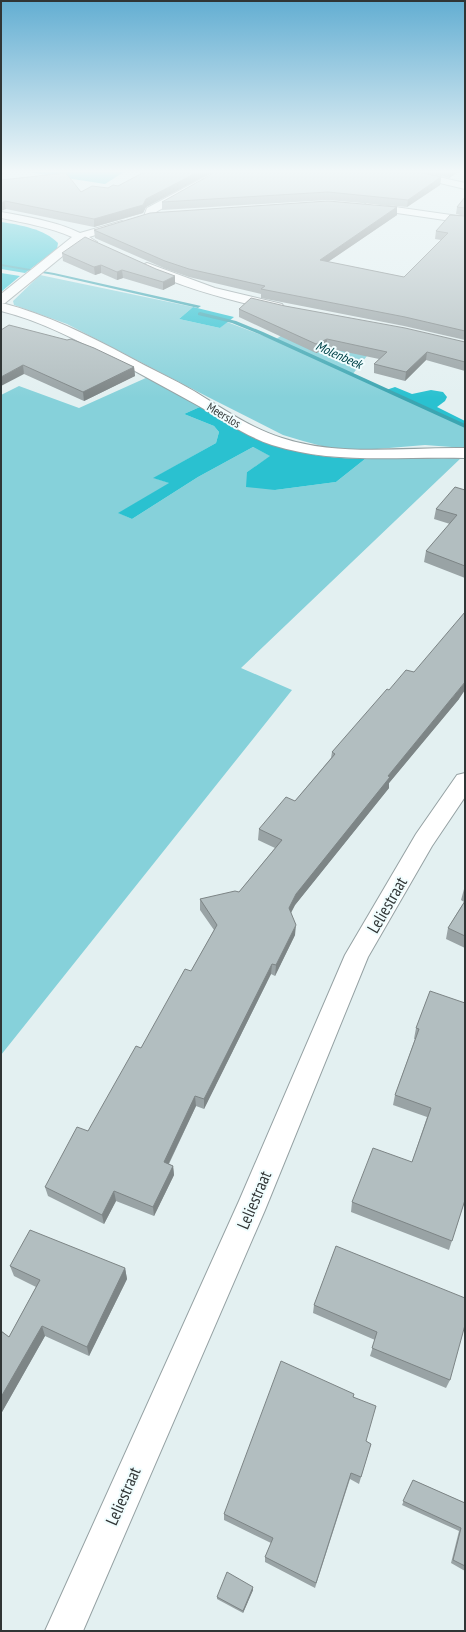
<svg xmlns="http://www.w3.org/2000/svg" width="466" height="1632" viewBox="0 0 466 1632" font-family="'PT Sans Narrow',sans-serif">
  <rect width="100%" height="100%" fill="#e3f0f1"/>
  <g fill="#86d1da">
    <path d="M40,275l153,32 -14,12 41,9 7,-6 48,18 31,-22 79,15 -33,42 113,52v21l-40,-3 -48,4h-44l-30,-8 -20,-6 -75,-38 -141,-73 -53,-19 -1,-4z"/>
    <path d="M148,377l54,29 -18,8 30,12 5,6 -3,11 -62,35 16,5 -51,30 13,6 66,-42 55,-30 18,9 -24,16 28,18 61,-8 29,-23 96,-1 -220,210 51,22 -291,365v-660l18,-9 60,22z"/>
  </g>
  <g fill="#2ac1d0">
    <path d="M23,170h104l-22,14 -84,-13z"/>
    <path d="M1,222c20,3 43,7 57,21l-1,6 -32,24 -24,-4z"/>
    <path d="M1,273l19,3 -19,16z"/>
    <path d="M193,307l41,10 -14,11 -41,-9z"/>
    <path d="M395,387l17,7 19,-4 12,2 4,5 -2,4 -8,6 28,14v6l-79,-37z"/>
    <path d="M202,406l85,42c26,9 51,10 78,11l-29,23 -61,8 -29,-3 1,-15 23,-16 -17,-9 -55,30 -66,42 -14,-6 51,-30 -16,-5 63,-35 3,-11 -5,-6 -30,-12z"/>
  </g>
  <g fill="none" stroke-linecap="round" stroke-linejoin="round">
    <g fill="#3ca5b1" fill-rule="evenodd">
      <path d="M1,264l53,9 147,33 -3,2 -144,-33 -53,-9z"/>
      <path d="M200,312l36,9 27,11 202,92v4l-206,-94 -27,-11 -34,-8v-2z"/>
    </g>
    <g stroke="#95a1a3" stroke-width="2">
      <g id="minor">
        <path d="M218,170h12l-74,42 -3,6h-8l-1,-2 3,-8z"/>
        <path d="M367,203l98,14v6l-102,-15 -1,-2z"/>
        <path d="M1,212c27,5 54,9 79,21l42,-12 5,3 -1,2 -37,11 8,5 -2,2 -4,1 -10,-4 -76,62h-3c46,12 86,32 127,54 22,12 44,22 65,34 28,17 56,37 88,47 57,19 123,9 183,10v10c-64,-2 -130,7 -193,-13 -27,-9 -50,-26 -75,-40 -27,-15 -55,-30 -82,-45 -37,-19 -73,-39 -114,-49v-17l71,-57c-23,-10 -47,-14 -71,-19z"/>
        <path d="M147,263l68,25 67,16 2,3 -2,3 -4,1c-46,-10 -92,-22 -135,-42l-2,-2 2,-2z"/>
        <path d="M465,773v24l-33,49 -64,111 -103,253 -182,421h-38l194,-430 106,-246 71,-121 41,-59z"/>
      </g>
    </g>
    <g stroke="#95a1a3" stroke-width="2">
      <path id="tertiary" d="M392,170h16l57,13v6l-71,-17z"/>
    </g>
    <use href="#minor" fill="#fff" fill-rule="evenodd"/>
    <use href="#tertiary" fill="#fff" fill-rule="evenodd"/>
  </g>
  <g fill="#99a3a5">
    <path d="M148,170h68l-70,37 -3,6 -49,14 -88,-18 -5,-29 80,12 27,-4 10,-2z"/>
    <path d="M414,170h47l-12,8z"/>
    <path d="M441,177l-1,8 -33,22 -79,-7 -166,10v-8z"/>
    <path d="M465,197v19l-9,-2 1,-7z"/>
    <path d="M397,207v8l-69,47 76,15 37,-37 -6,-1 1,-8 29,-15v124l-61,-14 -143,-28v-4l-72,-17 -23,-8 -71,-31 -1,-8z"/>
    <path d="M62,253l113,31 -12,6 -40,-12 -6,2 -16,-7 -6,2 -32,-14z"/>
    <path d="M285,306l180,36v29l-39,-11 -21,21 -31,-8v-9l5,-5 -52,-11 -11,5 -77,-36v-8z"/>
    <path d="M1,330l133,37 1,9 -51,25 -60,-27z"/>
    <path d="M465,490v88l-41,-16 2,-11 24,-27 -16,-5 2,-10z"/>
    <path d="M389,690l70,9 -70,84v5l-94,117 -4,8 4,22 -20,41 -4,-2 -67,135 -8,-3 -27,58 4,2 1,9 -20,41 -38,-15 -12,23 -56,-28 -3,-9 43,-56 103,-160 23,-41 -14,-20v-11l39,-7 36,-44 -17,-8 1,-11 36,-28 36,-43 1,-6z"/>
    <path d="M465,887v61l-19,-9 2,-11 16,-26 -3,-2 3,-11z"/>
    <path d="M430,991l35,209 -16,50 -98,-38 1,-10 60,-40 15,-45 -34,-12 2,-10 20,-56h-1l2,-11z"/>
    <path d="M336,1246l114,134 -4,8 -76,-32 5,-16 -62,-27 1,-8z"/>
    <path d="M10,1266l115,2 2,11 -38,77 -44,-20 -43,76 -1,-1v-80l8,6 27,-50 -22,-11z"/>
    <path d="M354,1397l12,44 5,3 -12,40 -9,-5 -35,109 -50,-26v-5l6,-14 -47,-23v-6z"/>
    <path d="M413,1480l52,23v68l-14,-8 8,-32 -57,-26z"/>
    <path d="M253,1590l-10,23 -26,-14v-2z"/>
  </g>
  <g fill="#7d8586">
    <path d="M1,170h8l-8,5z"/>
    <path d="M202,170h14l-70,37 -3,6 -49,14v-8l52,-20z"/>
    <path d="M450,170h11l-12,8z"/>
    <path d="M441,177l-1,8 -33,22 1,-7z"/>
    <path d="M5,201l1,8 -5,2v-8z"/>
    <path d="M397,207v8l-78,53 1,-8z"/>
    <path d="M101,265v8l-6,2 -1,-8z"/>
    <path d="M122,270l1,8 -6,2v-8z"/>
    <path d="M175,276v8l-12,6v-8z"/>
    <path d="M327,339v9l-11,5v-9z"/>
    <path d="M427,352l-1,8 -21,21 1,-9z"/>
    <path d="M23,365l1,9 -23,12v-9z"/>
    <path d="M134,367l1,9 -51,25 -1,-9z"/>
    <path d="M465,682v8l-6,9 -70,84v5l-94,117 -7,13 1,-10 7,-14 92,-118z"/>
    <path d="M296,925l-1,10 -20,41 1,-11z"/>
    <path d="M272,964l-1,10 -67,135v-10z"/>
    <path d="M195,1096l1,10 -31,65 -1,-9z"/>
    <path d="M173,1166l1,9 -20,41 -1,-9z"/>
    <path d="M114,1191l2,10 -12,23 -2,-9z"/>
    <path d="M125,1268l2,11 -38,77 -2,-9z"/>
    <path d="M42,1326l3,10 -43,76 -1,-2v-13z"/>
    <path d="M253,1587v3l-10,23v-2z"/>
  </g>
  <g fill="#b2bec0" stroke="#7d8586">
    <path d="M148,170h54l-56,29 -3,6 -49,14 -89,-18 -4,2v-23l65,-7 15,19 11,-6 16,2 5,-3 5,1z"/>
    <path d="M219,170h191l31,7 -33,23 -80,-8 -166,10z"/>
    <path d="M465,197v11l-8,-1z"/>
    <path d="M328,201l69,6 -77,53 84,17 44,-44 -12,-2 14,-16 15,1v115l-60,-14 -144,-28 4,-3 -76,-17 -24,-8 -71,-31 56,-17z"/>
    <path d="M85,237l71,32 19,7 -12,6 -41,-12 -5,2 -16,-7 -7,2 -32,-14z"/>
    <path d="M251,298l34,8 120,22 60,14v20l-38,-10 -21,20 -32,-8 13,-12 -60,-13 -11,5 -77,-35z"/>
    <path d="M9,325l58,15 4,-1 23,9 40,19 -51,25 -60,-27 -22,12v-47z"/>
    <path d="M455,487l10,3v76l-39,-15 31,-36 -21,-6z"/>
    <path d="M465,612v70l-77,94 2,1 -94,117 -7,14 7,17 -20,40 -4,-1 -68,135 -9,-3 -31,66 9,4 -20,41 -39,-16 -12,24 -57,-28 32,-60 11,4 48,-85 5,2 44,-79 6,2 26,-46 -17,-26 35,-8 4,1 43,-52 -23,-11 27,-32 9,4 40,-47 -3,-2 55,-63 2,1 17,-20 8,2z"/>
    <path d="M465,901v35l-17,-8z"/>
    <path d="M430,991l35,12v197l-13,41 -100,-39 21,-54 39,14 19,-54 -36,-13 24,-66 -3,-1z"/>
    <path d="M30,1230l95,38 -38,79 -45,-21 -41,71v-66l8,6 31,-57 -30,-14z"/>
    <path d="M336,1246l129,52v27l-15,55 -78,-32 5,-16 -63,-27z"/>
    <path d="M281,1361l73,33 -1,3 23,9 -10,35 5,3 -10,33 -10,-4 -35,110 -51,-26 8,-19 -49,-24z"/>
    <path d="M413,1480l52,23v63l-12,-6 8,-32 -58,-27z"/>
    <path d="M227,1572l26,15 -10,24 -26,-14z"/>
  </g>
  <linearGradient id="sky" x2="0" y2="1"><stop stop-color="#63aed2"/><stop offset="0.43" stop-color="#f2f8f9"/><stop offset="1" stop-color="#f2f8f9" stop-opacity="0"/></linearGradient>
  <rect width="466" height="398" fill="url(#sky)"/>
  <g text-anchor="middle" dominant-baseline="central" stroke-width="4" stroke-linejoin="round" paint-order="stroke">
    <g font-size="12" fill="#303535" stroke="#f0fdfe">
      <text transform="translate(224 415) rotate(31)">Meerslos</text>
    </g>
    <g font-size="13" font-style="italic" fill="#004349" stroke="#f0fdfe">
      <text transform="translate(339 355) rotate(24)">Molenbeek</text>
    </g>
    <g font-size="17" fill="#303535" stroke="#f0fdfe">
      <text transform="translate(387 905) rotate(-60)">Leliestraat</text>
      <text transform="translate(254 1200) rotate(-67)">Leliestraat</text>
      <text transform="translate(123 1496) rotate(-66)">Leliestraat</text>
    </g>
  </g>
  <rect width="466" height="1632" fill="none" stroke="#303535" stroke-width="4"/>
</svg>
